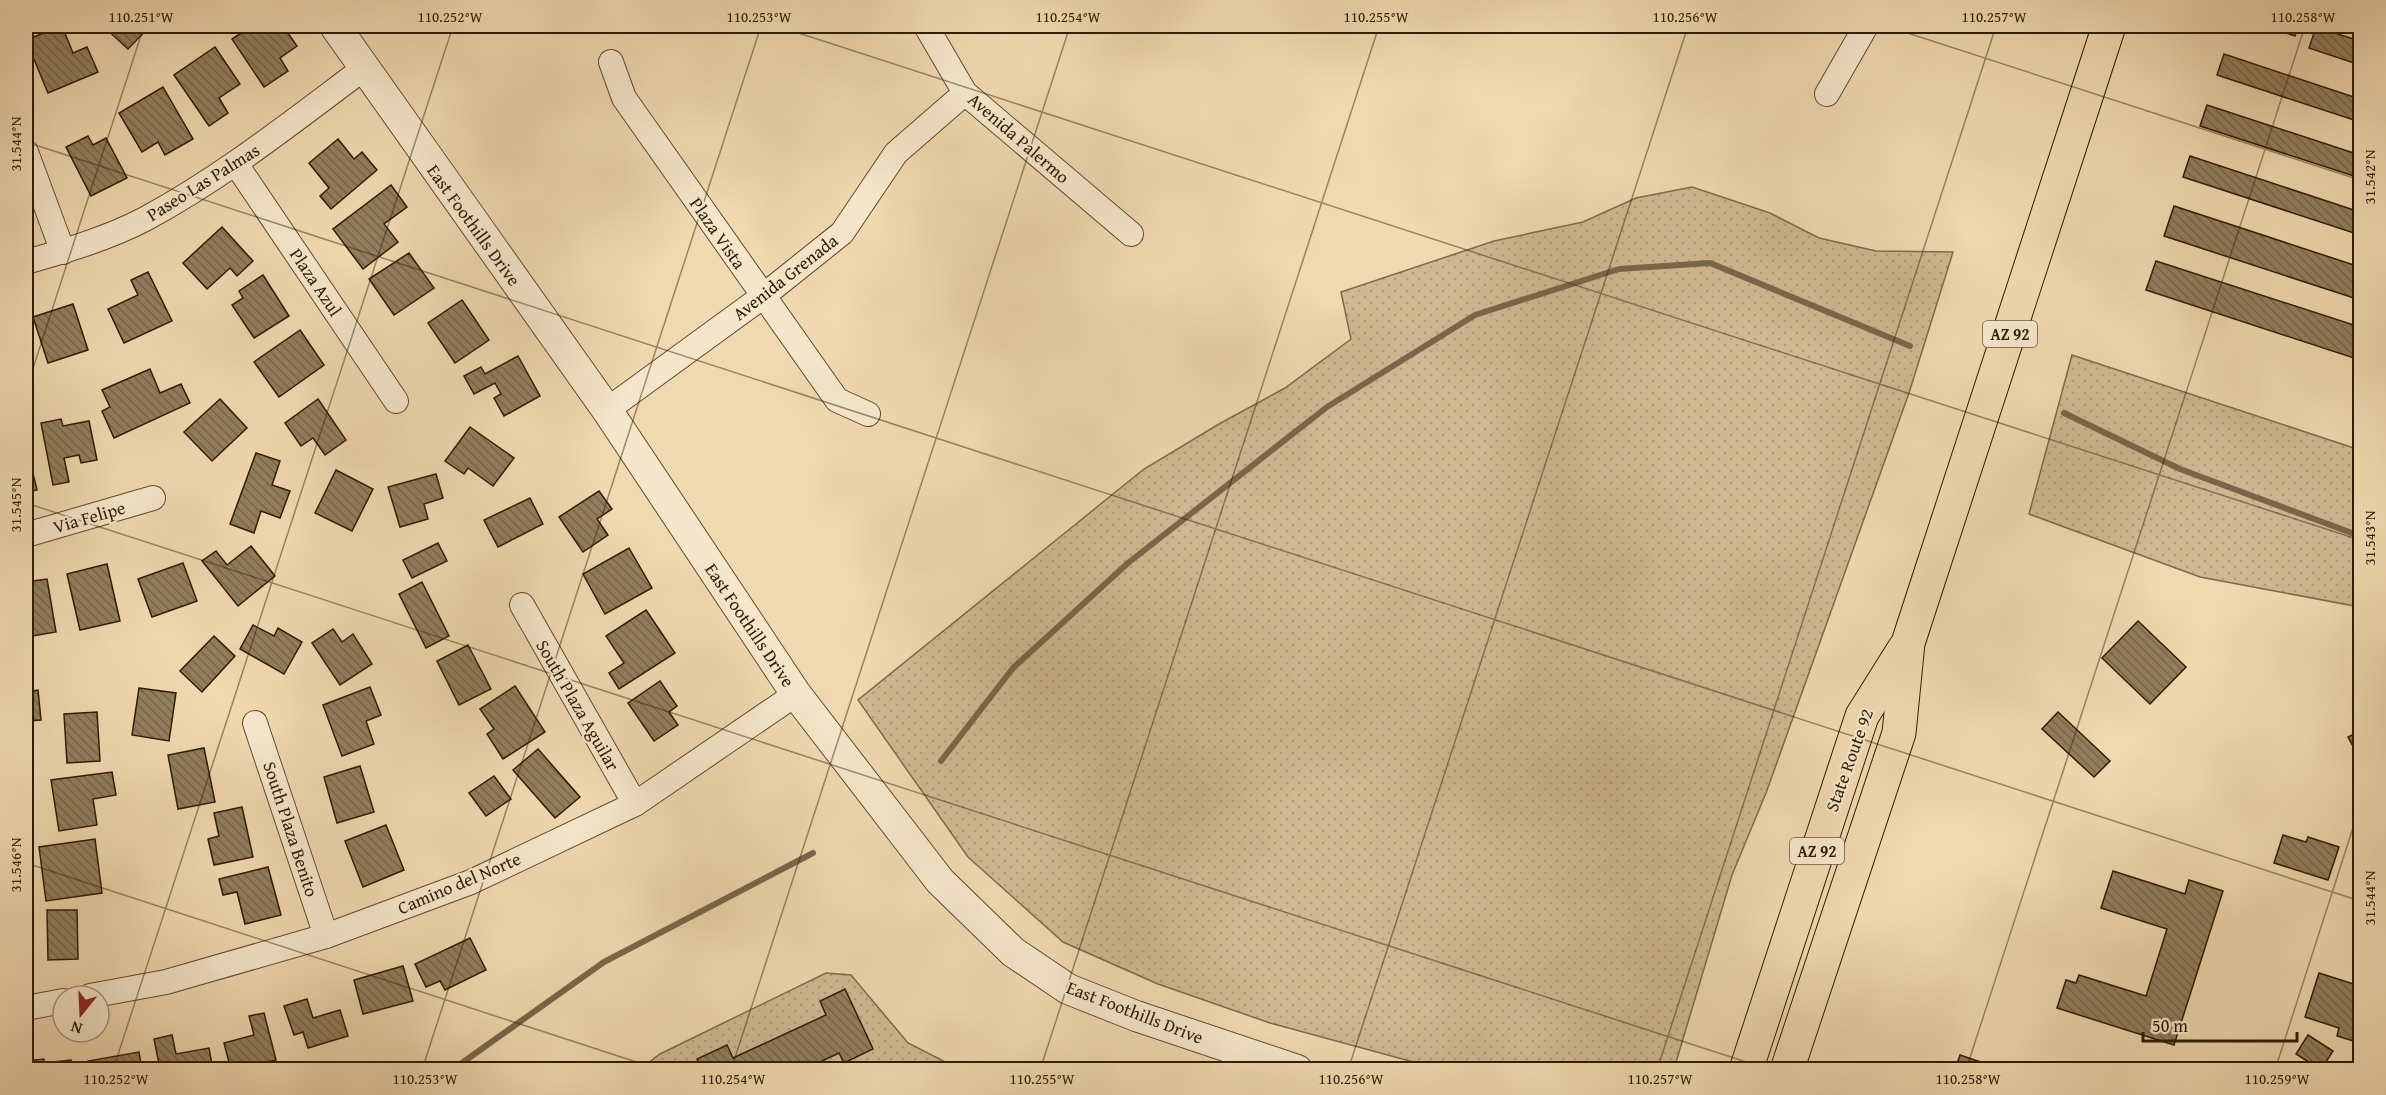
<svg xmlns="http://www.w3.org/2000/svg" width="2386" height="1095" viewBox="0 0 2386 1095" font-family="'Gentium Book Plus',serif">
  <defs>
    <pattern id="grass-dots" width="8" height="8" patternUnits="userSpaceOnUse" patternTransform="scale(1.5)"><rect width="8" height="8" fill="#cfb892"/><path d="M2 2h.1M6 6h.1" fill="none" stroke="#b29e7c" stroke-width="1.8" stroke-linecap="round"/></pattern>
    <pattern id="building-back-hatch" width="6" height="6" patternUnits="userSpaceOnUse" patternTransform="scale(1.5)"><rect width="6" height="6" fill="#927e5d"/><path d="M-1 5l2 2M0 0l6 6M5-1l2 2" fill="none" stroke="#78664b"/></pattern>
  </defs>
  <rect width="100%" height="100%" fill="#f0d8af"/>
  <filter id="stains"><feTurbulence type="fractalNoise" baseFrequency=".00333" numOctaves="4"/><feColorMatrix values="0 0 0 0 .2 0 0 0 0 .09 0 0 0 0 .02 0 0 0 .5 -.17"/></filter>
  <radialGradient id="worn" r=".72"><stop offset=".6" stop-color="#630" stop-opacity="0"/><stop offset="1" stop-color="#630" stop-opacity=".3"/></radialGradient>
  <g fill="url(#grass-dots)" stroke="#7e6a4b" stroke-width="1.5">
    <path d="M1692,187l78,26 49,25 57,13 77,1 -44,141 -143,400 -34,82 -58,194h-235l-169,-46 -112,-39 -95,-42 -95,-85 -110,-157 286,-231 75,-45 66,-36 66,-49 -10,-47 153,-51 89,-19 53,-24z"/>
    <path d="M2072,355l288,95v157l-160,-30 -171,-63z"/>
    <path d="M826,973l25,2 57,68 51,26 -320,1 21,-16z"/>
  </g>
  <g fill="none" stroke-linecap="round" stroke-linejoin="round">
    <g stroke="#7a6648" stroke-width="6">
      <path d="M2064,413l116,56 180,67"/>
      <path d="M941,761l72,-93 115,-105 199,-156 148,-92 144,-46 91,-6 200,83"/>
      <path d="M452,1070l152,-108 209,-109"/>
    </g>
  </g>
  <g fill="url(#building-back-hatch)" stroke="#2d1c04" stroke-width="1.5">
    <path d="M62,26l11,27 14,-6 11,25 -50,21 -22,-53z"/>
    <path d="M87,26h63l-22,23 -25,-23 -7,7z"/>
    <path d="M252,26h31l14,20 -17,12 8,13 -24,16 -32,-48z"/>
    <path d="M2266,26h32l-3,10z"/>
    <path d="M2316,27l44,14v24l-51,-17z"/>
    <path d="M215,47l25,37 -21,14 9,15 -19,13 -35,-51z"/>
    <path d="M2224,54l136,45v23l-143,-47z"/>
    <path d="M163,87l30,52 -28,16 -7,-13 -16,10 -23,-39z"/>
    <path d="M2207,105l153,50v23l-160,-52z"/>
    <path d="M88,136l5,9 13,-7 21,40 -36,18 -25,-49z"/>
    <path d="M338,139l16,20 8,-7 15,18 -46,39 -11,-13 9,-8 -20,-25z"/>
    <path d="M2190,156l170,56v23l-177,-58z"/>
    <path d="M391,185l16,22 -23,17 14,18 -35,27 -30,-40z"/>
    <path d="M2174,206l186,61v33l-196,-64z"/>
    <path d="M222,227l31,34 -16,15 -7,-8 -23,21 -24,-26z"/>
    <path d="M409,253l25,35 -40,27 -25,-36z"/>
    <path d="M2156,261l204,66v33l-214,-70z"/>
    <path d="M148,272l24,49 -48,22 -16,-34 30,-14 -7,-15z"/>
    <path d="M263,275l26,41 -35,22 -22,-33 11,-7 -4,-7z"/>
    <path d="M462,300l27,40 -34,23 -27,-40z"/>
    <path d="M73,304l15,46 -40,13 -15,-46z"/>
    <path d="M300,330l24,35 -45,32 -25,-35z"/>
    <path d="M518,356l22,40 -36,20 -10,-18 7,-4 -6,-11 -21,11 -10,-18 17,-9 4,7z"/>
    <path d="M150,369l10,24 21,-9 9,19 -76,35 -12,-27 8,-4 -8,-17z"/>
    <path d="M220,399l27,29 -35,33 -28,-29z"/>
    <path d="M318,399l28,41 -21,15 -12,-17 -12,8 -16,-23z"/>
    <path d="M61,419l2,7 26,-5 8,39 -16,3 -2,-8 -15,3 5,24 -16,3 -12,-62z"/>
    <path d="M470,427l44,31 -21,28 -25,-18 -4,6 -19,-13z"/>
    <path d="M26,444l11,46 -11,2z"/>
    <path d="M256,453l24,8 -8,24 18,6 -10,27 -19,-7 -7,22 -24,-9z"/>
    <path d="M336,470l37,19 -21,42 -37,-18z"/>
    <path d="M436,474l7,24 -19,6 4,15 -28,8 -12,-40z"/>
    <path d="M599,491l13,18 -15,10 11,16 -25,17 -24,-35z"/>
    <path d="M530,498l13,26 -45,23 -14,-27z"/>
    <path d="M438,543l9,18 -35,17 -9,-18z"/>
    <path d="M251,546l24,30 -37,30 -36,-45 14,-10 11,14z"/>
    <path d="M629,548l23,40 -47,26 -22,-40z"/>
    <path d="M183,563l14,38 -45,16 -14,-38z"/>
    <path d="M107,564l13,57 -40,9 -13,-56z"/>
    <path d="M47,579l9,53 -30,5v-55z"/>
    <path d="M422,582l27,54 -23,12 -27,-54z"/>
    <path d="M646,610l29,43 -56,36 -10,-16 15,-10 -18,-27z"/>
    <path d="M2138,621l48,46 -36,37 -48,-46z"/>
    <path d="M253,625l21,11 4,-8 24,14 -18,32 -44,-25z"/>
    <path d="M333,629l9,13 11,-8 19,30 -32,21 -28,-42z"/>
    <path d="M214,636l21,20 -33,36 -22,-21z"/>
    <path d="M468,645l23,44 -32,16 -22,-44z"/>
    <path d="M660,681l17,25 -8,6 9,13 -24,16 -26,-38z"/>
    <path d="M515,686l30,46 -42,27 -16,-25 7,-5 -14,-20z"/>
    <path d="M370,687l11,28 -15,6 8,23 -32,12 -19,-51z"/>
    <path d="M139,688l37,5 -7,48 -37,-6z"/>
    <path d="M38,690l3,30 -14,1 1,9h-2v-38z"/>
    <path d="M2360,706v15l-6,-12z"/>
    <path d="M97,712l3,49 -33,2 -3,-49z"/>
    <path d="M2058,712l52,49 -16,16 -52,-48z"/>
    <path d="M2360,731v19l-4,2 -8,-15z"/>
    <path d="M204,748l11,54 -37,7 -10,-54z"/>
    <path d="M538,749l42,48 -25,21 -42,-48z"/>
    <path d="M360,766l14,46 -37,11 -13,-46z"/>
    <path d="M112,772l4,23 -23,4 4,26 -38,6 -8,-51z"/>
    <path d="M494,776l17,23 -25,17 -17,-23z"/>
    <path d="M242,807l11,50 -39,8 -6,-26 11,-3 -5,-23z"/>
    <path d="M386,825l18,45 -41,17 -18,-46z"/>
    <path d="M2283,835l23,7 2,-5 31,10 -11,33 -54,-17z"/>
    <path d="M95,839l7,54 -56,8 -7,-54z"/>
    <path d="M268,867l13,48 -36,9 -8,-32 -14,3 -4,-16z"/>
    <path d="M2113,871l72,23 4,-14 34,11 -49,154 -117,-37 9,-28 10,3 3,-8 67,21 21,-67 -66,-21z"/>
    <path d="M47,910h30l1,49 -30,1z"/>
    <path d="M470,938l16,32 -41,20 -5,-9 -14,6 -11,-23z"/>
    <path d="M403,966l10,35 -50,13 -9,-34z"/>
    <path d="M2319,973l41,13v57l-23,-7 2,-8 -34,-11z"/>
    <path d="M845,989l28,60 -29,14 -5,-10 -36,17h-101l-5,-11 30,-14 6,13 93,-43 -6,-14z"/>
    <path d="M307,999l6,19 27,-8 8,26 -40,12 -5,-16 -9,3 -10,-29z"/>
    <path d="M264,1013l12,47 -45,10 -7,-27 30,-8 -5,-19z"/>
    <path d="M172,1035l4,19 33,-6 4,22h-44l-1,-7 -9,1 -5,-25z"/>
    <path d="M2308,1035l25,16 -12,19 -25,-16z"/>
    <path d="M139,1052l3,18h-53l-1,-9z"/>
    <path d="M1960,1055l44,15h-49z"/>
    <path d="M44,1059v4l27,-3 1,10h-46v-9z"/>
  </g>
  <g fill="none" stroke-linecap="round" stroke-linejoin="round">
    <g stroke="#5e4b2f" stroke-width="26">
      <g id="minor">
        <path d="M926,26l39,67 166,141"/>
        <path d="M611,62l13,36 213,302 31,14"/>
        <path d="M1827,94l39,-68"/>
        <path d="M26,152l37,100"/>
        <path d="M236,164l160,237"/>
        <path d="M26,262c39,-11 83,-24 119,-43 78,-42 147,-97 218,-150"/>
        <path d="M607,410l155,-113 80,-64 54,-80 69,-60"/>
        <path d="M26,535l127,-37"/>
        <path d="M522,605l113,199"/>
        <path d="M255,723l71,213"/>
        <path d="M90,996l76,-14 160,-46 145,-54 164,-78 161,-110"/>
        <path d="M26,1008l37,-7"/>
      </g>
    </g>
    <g stroke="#5e4b2f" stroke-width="32">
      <path id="tertiary" d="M335,26l272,384 189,284 144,187 73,71 55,37 68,27 161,54"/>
    </g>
    <g stroke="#2d1c04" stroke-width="35">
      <g id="primary">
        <path d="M1746,1070l116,-354 42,-67"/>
        <path d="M1787,1070l112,-337 9,-90 201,-617"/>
      </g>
    </g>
    <use href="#minor" stroke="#f5e6cb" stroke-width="24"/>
    <use href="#tertiary" stroke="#f5e6cb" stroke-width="30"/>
    <use href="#primary" stroke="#f0d8af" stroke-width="33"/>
  </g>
  <path fill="none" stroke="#2d1c04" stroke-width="1.5" stroke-opacity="0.45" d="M777,26l1583,514M1886,26l474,154M26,142l2334,759M26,390l118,-364M26,503l1745,567M26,863l635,207M113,1070l340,-1044M422,1070l339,-1044M731,1070l339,-1044M1040,1070l339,-1044M1348,1070l340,-1044M1657,1070l339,-1044M1966,1070l339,-1044M2275,1070l85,-264"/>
  <g text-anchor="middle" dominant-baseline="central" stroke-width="4.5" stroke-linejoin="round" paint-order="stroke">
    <g fill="#f5e6cb" stroke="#695940" stroke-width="1.5">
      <rect x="1983" y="321" width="54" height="26" rx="4.5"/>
      <rect x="1790" y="838" width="54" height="26" rx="4.5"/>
    </g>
    <g font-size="16" font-weight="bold" fill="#2d1c04">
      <text x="2010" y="334">AZ 92</text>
      <text x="1817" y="851">AZ 92</text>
    </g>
    <g font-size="18" fill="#2d1c04" stroke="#f5e6cb">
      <text transform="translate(1019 138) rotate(41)">Avenida Palermo</text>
      <text transform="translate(203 182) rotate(-32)">Paseo Las Palmas</text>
      <text transform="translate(474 225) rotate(54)">East Foothills Drive</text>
      <text transform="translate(718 233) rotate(55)">Plaza Vista</text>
      <text transform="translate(785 277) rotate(-38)">Avenida Grenada</text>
      <text transform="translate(316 282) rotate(56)">Plaza Azul</text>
      <text transform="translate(89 517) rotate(-16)">Via Felipe</text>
      <text transform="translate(750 625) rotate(56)">East Foothills Drive</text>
      <text transform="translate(578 705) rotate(60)">South Plaza Aguilar</text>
      <text transform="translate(1849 760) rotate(-70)">State Route 92</text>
      <text transform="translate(291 829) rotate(72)">South Plaza Benito</text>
      <text transform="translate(459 883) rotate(-23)">Camino del Norte</text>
      <text transform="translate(1135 1012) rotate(21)">East Foothills Drive</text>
    </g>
  </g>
  <rect width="2386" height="1095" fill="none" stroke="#f0d8af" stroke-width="66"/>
  <g transform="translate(81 1014) rotate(198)"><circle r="28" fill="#f5e6cb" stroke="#a5957b" stroke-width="1.5"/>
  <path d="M0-4.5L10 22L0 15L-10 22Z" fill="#8f2418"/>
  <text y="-9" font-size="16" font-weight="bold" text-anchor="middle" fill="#2d1c04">N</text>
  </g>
  <path d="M2143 1032v9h154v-9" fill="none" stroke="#2d1c04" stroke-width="3"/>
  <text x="2152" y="1032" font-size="18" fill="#2d1c04" stroke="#f5e6cb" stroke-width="4.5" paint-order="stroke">50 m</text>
  <rect x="33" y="33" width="2320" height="1029" fill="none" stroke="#2d1c04" stroke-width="2"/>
  <g font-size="15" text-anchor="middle" fill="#2d1c04">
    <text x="141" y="22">110.251°W</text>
    <text x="450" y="22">110.252°W</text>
    <text x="759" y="22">110.253°W</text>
    <text x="1068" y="22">110.254°W</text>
    <text x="1376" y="22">110.255°W</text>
    <text x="1685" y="22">110.256°W</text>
    <text x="1994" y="22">110.257°W</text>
    <text x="2303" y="22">110.258°W</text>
    <text transform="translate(16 144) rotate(-90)" y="5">31.544°N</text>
    <text transform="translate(2370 177) rotate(-90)" y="5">31.542°N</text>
    <text transform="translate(16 505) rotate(-90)" y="5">31.545°N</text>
    <text transform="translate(2370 538) rotate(-90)" y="5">31.543°N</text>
    <text transform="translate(16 865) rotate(-90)" y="5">31.546°N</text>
    <text transform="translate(2370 898) rotate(-90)" y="5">31.544°N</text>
    <text x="116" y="1084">110.252°W</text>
    <text x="425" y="1084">110.253°W</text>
    <text x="733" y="1084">110.254°W</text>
    <text x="1042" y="1084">110.255°W</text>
    <text x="1351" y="1084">110.256°W</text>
    <text x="1660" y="1084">110.257°W</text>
    <text x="1968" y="1084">110.258°W</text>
    <text x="2277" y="1084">110.259°W</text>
  </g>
  <rect width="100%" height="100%" filter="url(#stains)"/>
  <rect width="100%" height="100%" fill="url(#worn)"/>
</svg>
